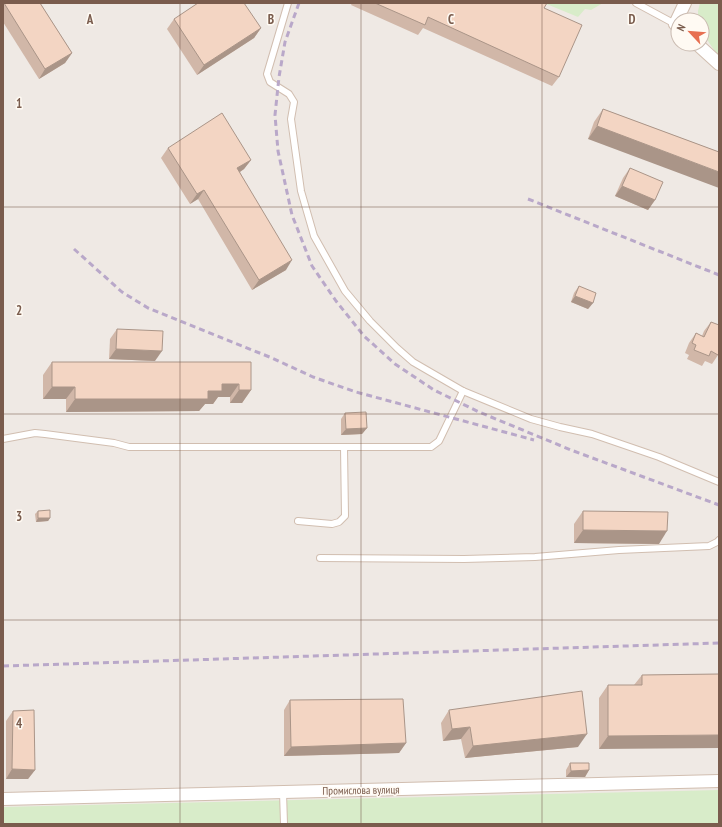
<svg xmlns="http://www.w3.org/2000/svg" width="722" height="827" viewBox="0 0 722 827" font-family="'PT Sans Narrow',sans-serif">
  <rect width="100%" height="100%" fill="#fdf6ec"/>
  <path fill="#efe9e4" fill-rule="evenodd" d="M3,3h716v821h-716zM678,20h24v24h-24z"/>
  <g fill="#d8ecc9">
    <path d="M544,3h59l-12,7 -6,-1 -7,8z"/>
    <path d="M700,3h19v53c-9,-11 -17,-22 -17,-36h-4v-9z"/>
    <path d="M719,790v34h-716v-17z"/>
  </g>
  <g fill="none" stroke-linecap="round" stroke-linejoin="round">
    <g stroke="#d1beb0" stroke-width="8">
      <g id="service">
        <path d="M288,3l-21,71 3,8 19,12 5,8 -3,17 10,72 13,45 31,55 25,30 27,27 16,14 50,29 68,28 29,8 32,7 67,23 60,25"/>
        <path d="M636,3l39,21"/>
        <path d="M3,439l32,-6 10,1 69,9 15,4h302l8,-6 24,-50"/>
        <path d="M298,521l34,3 7,-2 6,-6 -1,-69"/>
        <path d="M320,558l144,1 71,-2 84,-7 90,-4 8,-4 2,-2"/>
        <path d="M283,792l1,32"/>
      </g>
    </g>
    <g stroke="#d1beb0" stroke-width="14">
      <g id="minor">
        <path d="M678,27l-3,-3 10,-21"/>
        <path d="M697,44l22,20"/>
        <path d="M3,799l716,-18"/>
      </g>
    </g>
    <use href="#service" stroke="#fff" stroke-width="6"/>
    <use href="#minor" stroke="#fff" stroke-width="12"/>
    <g stroke="#b9a8c9" stroke-width="3" stroke-dasharray="6 4" stroke-linecap="butt">
      <path d="M299,3l-14,39 -6,35 -4,38 3,36 14,64 20,51 24,35 28,35 31,28 39,26 45,22 92,38 148,55"/>
      <path d="M528,199l191,76"/>
      <path d="M74,249l48,43 26,16 124,50 41,19 43,15 178,48"/>
      <path d="M3,666l716,-23"/>
    </g>
  </g>
  <g fill="#d1b7a8">
    <path d="M3,3h37l32,50 -7,10 -26,16 -36,-57z"/>
    <path d="M352,3h195l-3,5 15,69 -7,9 -129,-58 -5,7 -67,-30z"/>
    <path d="M174,19l87,9 -7,10 -57,37 -30,-46z"/>
    <path d="M603,109l116,43 -131,-13 6,-17z"/>
    <path d="M168,148l83,12 -7,9 -4,3 46,98 -34,20 -54,-91 -8,5 -29,-46z"/>
    <path d="M630,168l25,32 -7,10 -33,-14 8,-18z"/>
    <path d="M579,286l14,17 -5,6 -17,-7 3,-9z"/>
    <path d="M711,322l7,33 -6,9 -7,-3 -3,5 -15,-7 2,-4 -4,-2 4,-10 7,-10 6,3 2,-5z"/>
    <path d="M117,329l38,32 -46,-2 1,-20z"/>
    <path d="M52,362h199v28l-9,13h-12v-6h-12l-5,7h-8l-6,7 -133,1v-13h-23v-24z"/>
    <path d="M345,413l22,15 -5,6 -21,1v-16z"/>
    <path d="M38,511l12,7 -2,3 -12,1 -1,-8z"/>
    <path d="M583,511l76,33 -85,-1v-19z"/>
    <path d="M719,674l-120,75v-51l9,-13h26l8,-10z"/>
    <path d="M290,700l116,43 -7,10 -115,3v-46z"/>
    <path d="M449,710l129,37 -113,11 -4,-19 -18,2 -2,-18z"/>
    <path d="M13,711l22,59 -7,9h-22v-58z"/>
    <path d="M570,763l19,7 -4,7h-19v-7z"/>
  </g>
  <g fill="#aa9588">
    <path d="M261,28l-7,10 -57,37 7,-10z"/>
    <path d="M72,53l-7,10 -26,16 6,-10z"/>
    <path d="M597,126l122,46v16l-131,-49z"/>
    <path d="M251,160l-7,9 -13,9 6,-10z"/>
    <path d="M622,186l33,14 -7,10 -33,-14z"/>
    <path d="M204,190l-6,9 -8,5 7,-10z"/>
    <path d="M292,260l-6,10 -34,20 7,-10z"/>
    <path d="M575,296l18,7 -5,6 -17,-7z"/>
    <path d="M116,349l46,2 -7,10 -46,-2z"/>
    <path d="M222,384h17l-9,13h-12l-5,7h-8l-6,7 -133,1 9,-13 133,-8z"/>
    <path d="M52,387h23l-9,12h-23z"/>
    <path d="M239,390h12l-9,13h-12z"/>
    <path d="M367,428l-5,6 -21,1 5,-6z"/>
    <path d="M38,518h12l-2,3 -12,1z"/>
    <path d="M583,530l84,1 -8,13 -85,-1z"/>
    <path d="M470,727l-9,12 -18,2 9,-12z"/>
    <path d="M587,734l-9,13 -113,11 8,-12z"/>
    <path d="M719,735v13l-120,1 9,-13z"/>
    <path d="M406,743l-7,10 -115,3 7,-9z"/>
    <path d="M12,769l23,1 -7,9h-22z"/>
    <path d="M589,770l-4,7h-19l5,-6z"/>
  </g>
  <g fill="#f3d5c3" stroke="#aa9588">
    <path d="M4,3h36l32,50 -27,16z"/>
    <path d="M198,3h46l17,25 -57,37 -30,-46z"/>
    <path d="M375,3h172l-3,5 38,17 -23,52 -131,-60 -3,8z"/>
    <path d="M603,109l116,43v20l-122,-46z"/>
    <path d="M222,113l29,47 -14,8 55,92 -33,20 -55,-90 -7,4 -29,-46z"/>
    <path d="M630,168l33,14 -8,18 -33,-14z"/>
    <path d="M579,286l17,7 -3,10 -18,-7z"/>
    <path d="M711,322l8,3v28l-1,2 -7,-4 -2,5 -15,-6 2,-5 -4,-2 4,-10 8,4z"/>
    <path d="M117,329l46,2 -1,20 -46,-2z"/>
    <path d="M52,362h199v28h-12v-6h-17v7h-14v8h-133v-12h-23z"/>
    <path d="M366,412l1,16 -21,1 -1,-16z"/>
    <path d="M50,510v8h-12v-7z"/>
    <path d="M583,511l85,1 -1,19 -84,-1z"/>
    <path d="M719,674v61l-111,1v-51h34v-10z"/>
    <path d="M582,691l5,43 -114,12 -3,-19 -18,2 -3,-19z"/>
    <path d="M403,699l3,44 -115,4 -1,-47z"/>
    <path d="M34,710l1,60 -23,-1 1,-58z"/>
    <path d="M570,763h19v7l-18,1z"/>
  </g>
  <path fill="none" stroke="#7a5c4d" stroke-width="1" stroke-opacity="0.55" d="M180,3v821M361,3v821M542,3v821M3,207h716M3,414h716M3,620h716"/>
  <g text-anchor="middle" dominant-baseline="central" stroke-width="3" stroke-linejoin="round" paint-order="stroke">
    <g font-size="11" fill="#7a5c4d" stroke="#fffaf3">
      <text transform="translate(361 790) rotate(-1)">Промислова вулиця</text>
    </g>
  </g>
  <g font-size="13" text-anchor="middle" font-weight="bold" fill="#7a5c4d" stroke="#fffaf3" stroke-width="3" stroke-linejoin="round" paint-order="stroke">
    <text x="90" y="24">A</text>
    <text x="271" y="24">B</text>
    <text x="451" y="24">C</text>
    <text x="632" y="24">D</text>
    <text x="19" y="108">1</text>
    <text x="19" y="315">2</text>
    <text x="19" y="521">3</text>
    <text x="19" y="728">4</text>
  </g>
  <rect width="722" height="827" fill="none" stroke="#7a5c4d" stroke-width="8"/>
  <g transform="translate(690 32) rotate(296)"><circle r="19" fill="#fffaf3" stroke="#cabbb1"/>
  <path d="M0-3L7 15L0 10L-7 15Z" fill="#e76f51"/>
  <text y="-6" font-size="11" font-weight="bold" text-anchor="middle" fill="#7a5c4d">N</text>
  </g>
</svg>
